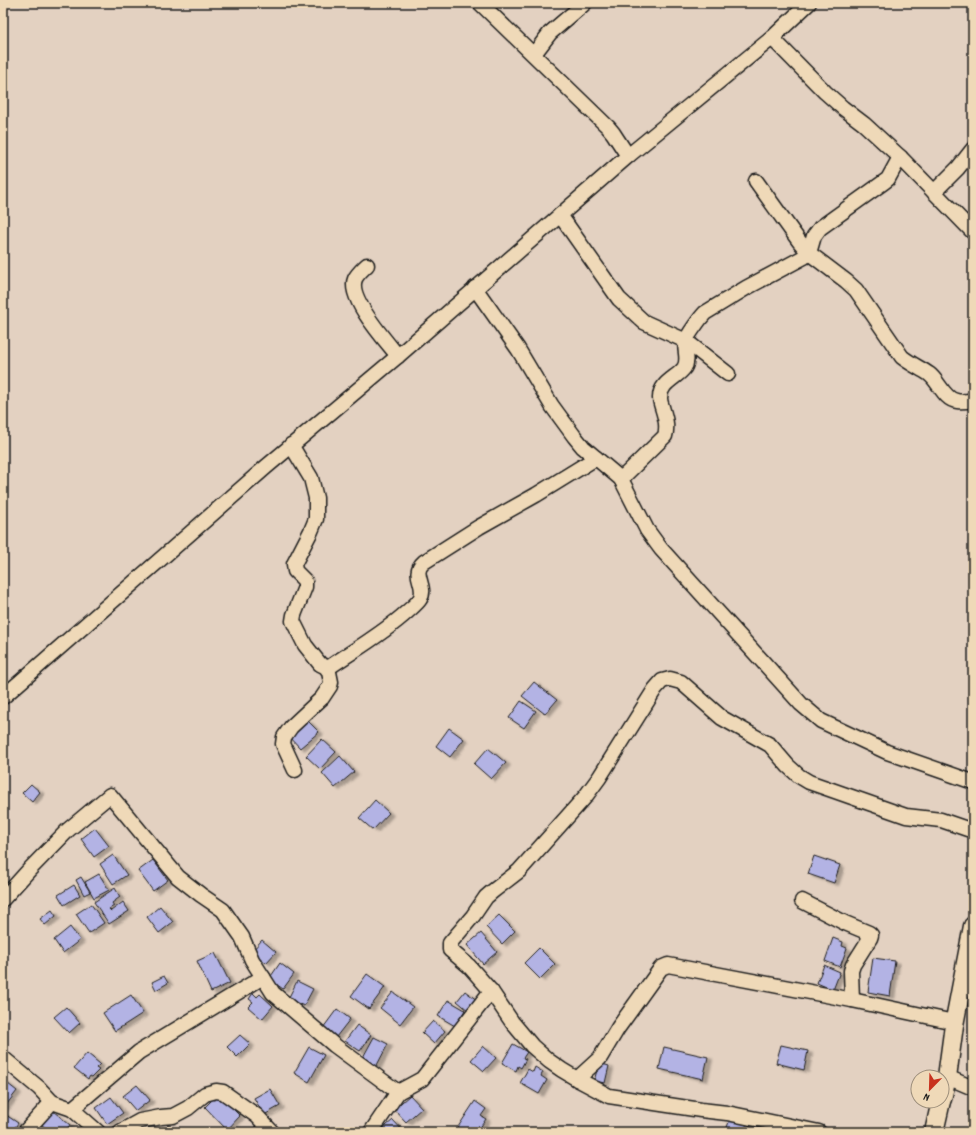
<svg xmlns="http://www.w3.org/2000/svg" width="976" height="1135" viewBox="0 0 976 1135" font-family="Dekko,sans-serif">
  <defs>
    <filter id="shadow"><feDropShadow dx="4.5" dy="2.5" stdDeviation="1" flood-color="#0004"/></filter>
  </defs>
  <rect width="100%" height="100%" fill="#e3d1c1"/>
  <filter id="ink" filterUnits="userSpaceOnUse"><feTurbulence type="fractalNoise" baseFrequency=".025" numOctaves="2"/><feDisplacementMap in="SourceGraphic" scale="8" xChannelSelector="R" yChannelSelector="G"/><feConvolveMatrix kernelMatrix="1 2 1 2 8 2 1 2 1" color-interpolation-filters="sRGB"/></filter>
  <g filter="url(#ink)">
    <g fill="#b3b3e4" stroke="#1c1c1c" filter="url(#shadow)">
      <path d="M534,682l23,18 -12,14 -23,-18z"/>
      <path d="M521,701l15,10 -12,17 -15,-10z"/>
      <path d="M307,720l12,12 -19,16 -11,-12z"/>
      <path d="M449,728l15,11 -14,18 -14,-11z"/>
      <path d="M322,739l14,13 -16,17 -14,-13z"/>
      <path d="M488,748l18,15 -15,16 -17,-15z"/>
      <path d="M340,756l14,16 -19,16 -13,-15z"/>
      <path d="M31,784l9,8 -8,10 -10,-9z"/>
      <path d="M375,800l14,13 -16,17 -14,-12z"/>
      <path d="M95,828l14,18 -15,11 -13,-18z"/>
      <path d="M113,855l14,20 -14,9 -13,-20z"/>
      <path d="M814,856l26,9 -6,18 -26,-9z"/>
      <path d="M153,860l15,20 -15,11 -15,-20z"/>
      <path d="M99,874l10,16 -15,8 -9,-16z"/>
      <path d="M81,877l9,15 -6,3 -8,-15z"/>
      <path d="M74,885l6,10 -16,10 -6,-10z"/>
      <path d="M115,888l5,9 -8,6 2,3 -5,3 2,2 12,-9 6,9 -20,13 -15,-22z"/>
      <path d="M91,904l13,19 -15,10 -13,-19z"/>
      <path d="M160,906l13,16 -14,11 -12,-16z"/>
      <path d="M52,910l4,6 -11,9 -5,-6z"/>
      <path d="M499,915l16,16 -13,13 -16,-17z"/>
      <path d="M70,927l10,13 -17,13 -9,-13z"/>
      <path d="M481,933l16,19 -14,12 -16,-19z"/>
      <path d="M833,938l10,4 -1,4 5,2 -7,19 -15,-6z"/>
      <path d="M262,940l14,12 -10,11 -14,-12z"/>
      <path d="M539,948l16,16 -15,15 -16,-16z"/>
      <path d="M215,953l15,30 -19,9 -14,-31z"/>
      <path d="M873,958l22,3 -5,35 -22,-4z"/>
      <path d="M280,963l14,11 -11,15 -14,-10z"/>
      <path d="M824,965l16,7 -7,18 -16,-7z"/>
      <path d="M367,974l18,13 -16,22 -18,-13z"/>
      <path d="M164,976l4,7 -12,7 -4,-8z"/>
      <path d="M297,981l16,8 -9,17 -16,-7z"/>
      <path d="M465,991l13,10 -9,10 -12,-10z"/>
      <path d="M393,992l20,15 -13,17 -20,-16z"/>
      <path d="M253,993l4,4 3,-3 13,12 -11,13 -14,-12 5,-5 -4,-3z"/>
      <path d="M131,995l12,18 -28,18 -12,-18z"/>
      <path d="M448,1000l17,10 -10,16 -17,-10z"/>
      <path d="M66,1007l14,16 -11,10 -15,-16z"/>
      <path d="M337,1009l13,10 -14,18 -13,-9z"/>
      <path d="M433,1021l12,10 -11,13 -12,-11z"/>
      <path d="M357,1025l14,10 -11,16 -15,-10z"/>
      <path d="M240,1035l10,9 -13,13 -10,-10z"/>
      <path d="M374,1037l14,7 -12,23 -14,-8z"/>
      <path d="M513,1044l14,8 -4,6 3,1 -5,9 -3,-2 -2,5 -14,-8z"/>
      <path d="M781,1045l27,6 -4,19 -28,-7z"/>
      <path d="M483,1046l13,12 -12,13 -13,-11z"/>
      <path d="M309,1047l15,8 -15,27 -15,-9z"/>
      <path d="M664,1047l44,10 -5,22 -44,-10z"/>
      <path d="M87,1053l13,11 -4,4 3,2 -7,7 -2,-1 -2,3 -14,-11z"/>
      <path d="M599,1063l10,3 -4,17 -11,-2z"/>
      <path d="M535,1067l8,5 -2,4 6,4 -8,14 -19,-11 8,-14 5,3z"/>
      <path d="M3,1080l14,11 -14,18z"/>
      <path d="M137,1085l13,15 -14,11 -13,-15z"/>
      <path d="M270,1089l10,17 -16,9 -10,-17z"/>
      <path d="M218,1094l22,22 -13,14 -22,-23z"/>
      <path d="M410,1095l12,13 -16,14 -12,-13z"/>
      <path d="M111,1097l12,16 -16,11 -11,-16z"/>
      <path d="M475,1101l11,8 -5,7 5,3 -9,13h-12l-7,-5z"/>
      <path d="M53,1111l17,14 -6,7h-13l-9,-7z"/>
      <path d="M3,1113l15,10 -6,9h-7l-2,-1z"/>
      <path d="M730,1119l21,8 -2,5h-19l-4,-2z"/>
      <path d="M393,1120l11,12h-24v-1z"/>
    </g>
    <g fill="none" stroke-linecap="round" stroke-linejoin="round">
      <g stroke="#1c1c1c" stroke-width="17">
        <g id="minor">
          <path d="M480,3l128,124 5,6 15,23"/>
          <path d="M772,38l53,54 18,16 21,16 36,33 73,75"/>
          <path d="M534,54l16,-21 35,-30"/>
          <path d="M756,181l43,60 10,12 37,28 10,9 46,67c9,7 18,11 27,17 10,7 15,26 28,27 5,1 11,0 16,-1"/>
          <path d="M934,192l24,-24 15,-19"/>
          <path d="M560,215l59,84 25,23 42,19 42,33"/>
          <path d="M367,265c-4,4 -10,9 -12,14 -8,19 31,62 43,77"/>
          <path d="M475,288l43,61 34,57 22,30 9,11 38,32 26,51 14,19 140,155 20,17 66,31 86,30"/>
          <path d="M291,445l20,33 5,20v21l-5,12 -17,33 1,7 10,10v6l-11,28 -1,6 12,24 15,19 6,3 3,5 2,10 -1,4 -8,12 -31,29 -7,10 -1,7 12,26"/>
          <path d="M621,479l44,-43c3,-10 0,-19 -3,-29 -1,-3 -2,-7 -2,-9 0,-16 17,-20 24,-30 6,-9 -1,-19 2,-27 1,-5 15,-24 19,-28l41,-25 58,-31 5,-4 5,-17 6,-8 64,-46 4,-3 12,-22"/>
          <path d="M326,667l5,-1c25,-17 53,-33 76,-54 4,-4 10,-8 13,-13 8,-13 -10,-25 4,-37l55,-35 57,-32 60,-37"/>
          <path d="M3,697l263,-230 132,-111 230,-200 144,-118 37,-35"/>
          <path d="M3,899l27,-30 38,-39 42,-35 68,82 23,18 22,15 19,27 10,23 21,33 61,52 64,47"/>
          <path d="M802,901l43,22 24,10 2,2 -1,3 -17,27 -2,6 1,29"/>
          <path d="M3,1058l36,30 13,14 20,7 26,23"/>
          <path d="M947,1077l26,11"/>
          <path d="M577,1079l23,-21 18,-30 43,-60 7,-3 184,35 102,22"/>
          <path d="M72,1109l67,-57 124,-75"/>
          <path d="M25,1132l27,-30"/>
          <path d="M120,1132l20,-11 21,-4 12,-1 15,-8 17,-14 11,-3 7,1 34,24 15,16"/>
          <path d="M371,1132l27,-40 24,-13 69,-88"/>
          <path d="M819,1132l-92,-19 -26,-3 -92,-14 -32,-17 -15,-9 -13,-9 -17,-15 -20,-24 -21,-31 -22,-25 -19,-16v-7l23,-27 13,-19 7,-6 26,-20 66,-74 14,-19 56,-89 7,-8 8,-2 11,3 41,36 48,27 18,21 11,10 10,6 97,34 35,4 32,11"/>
        </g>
      </g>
      <g stroke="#1c1c1c" stroke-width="21">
        <g id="major">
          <path d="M942,1099l5,-22 7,-52 19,-99"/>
          <path d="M934,1132l7,-31"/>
        </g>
      </g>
      <use href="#minor" stroke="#efd9b8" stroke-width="14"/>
      <use href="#major" stroke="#efd9b8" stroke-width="18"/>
    </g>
  </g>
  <rect width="976" height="1135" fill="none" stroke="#efd9b8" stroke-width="16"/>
  <rect x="8" y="8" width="960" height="1119" fill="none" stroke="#1c1c1c" stroke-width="1.5" filter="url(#ink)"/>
  <g transform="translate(930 1089) rotate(203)"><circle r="19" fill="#efd9b8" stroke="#9b8d7a"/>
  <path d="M0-3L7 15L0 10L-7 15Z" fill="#c8321e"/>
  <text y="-6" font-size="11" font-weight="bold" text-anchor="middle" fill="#1c1c1c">N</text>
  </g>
</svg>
